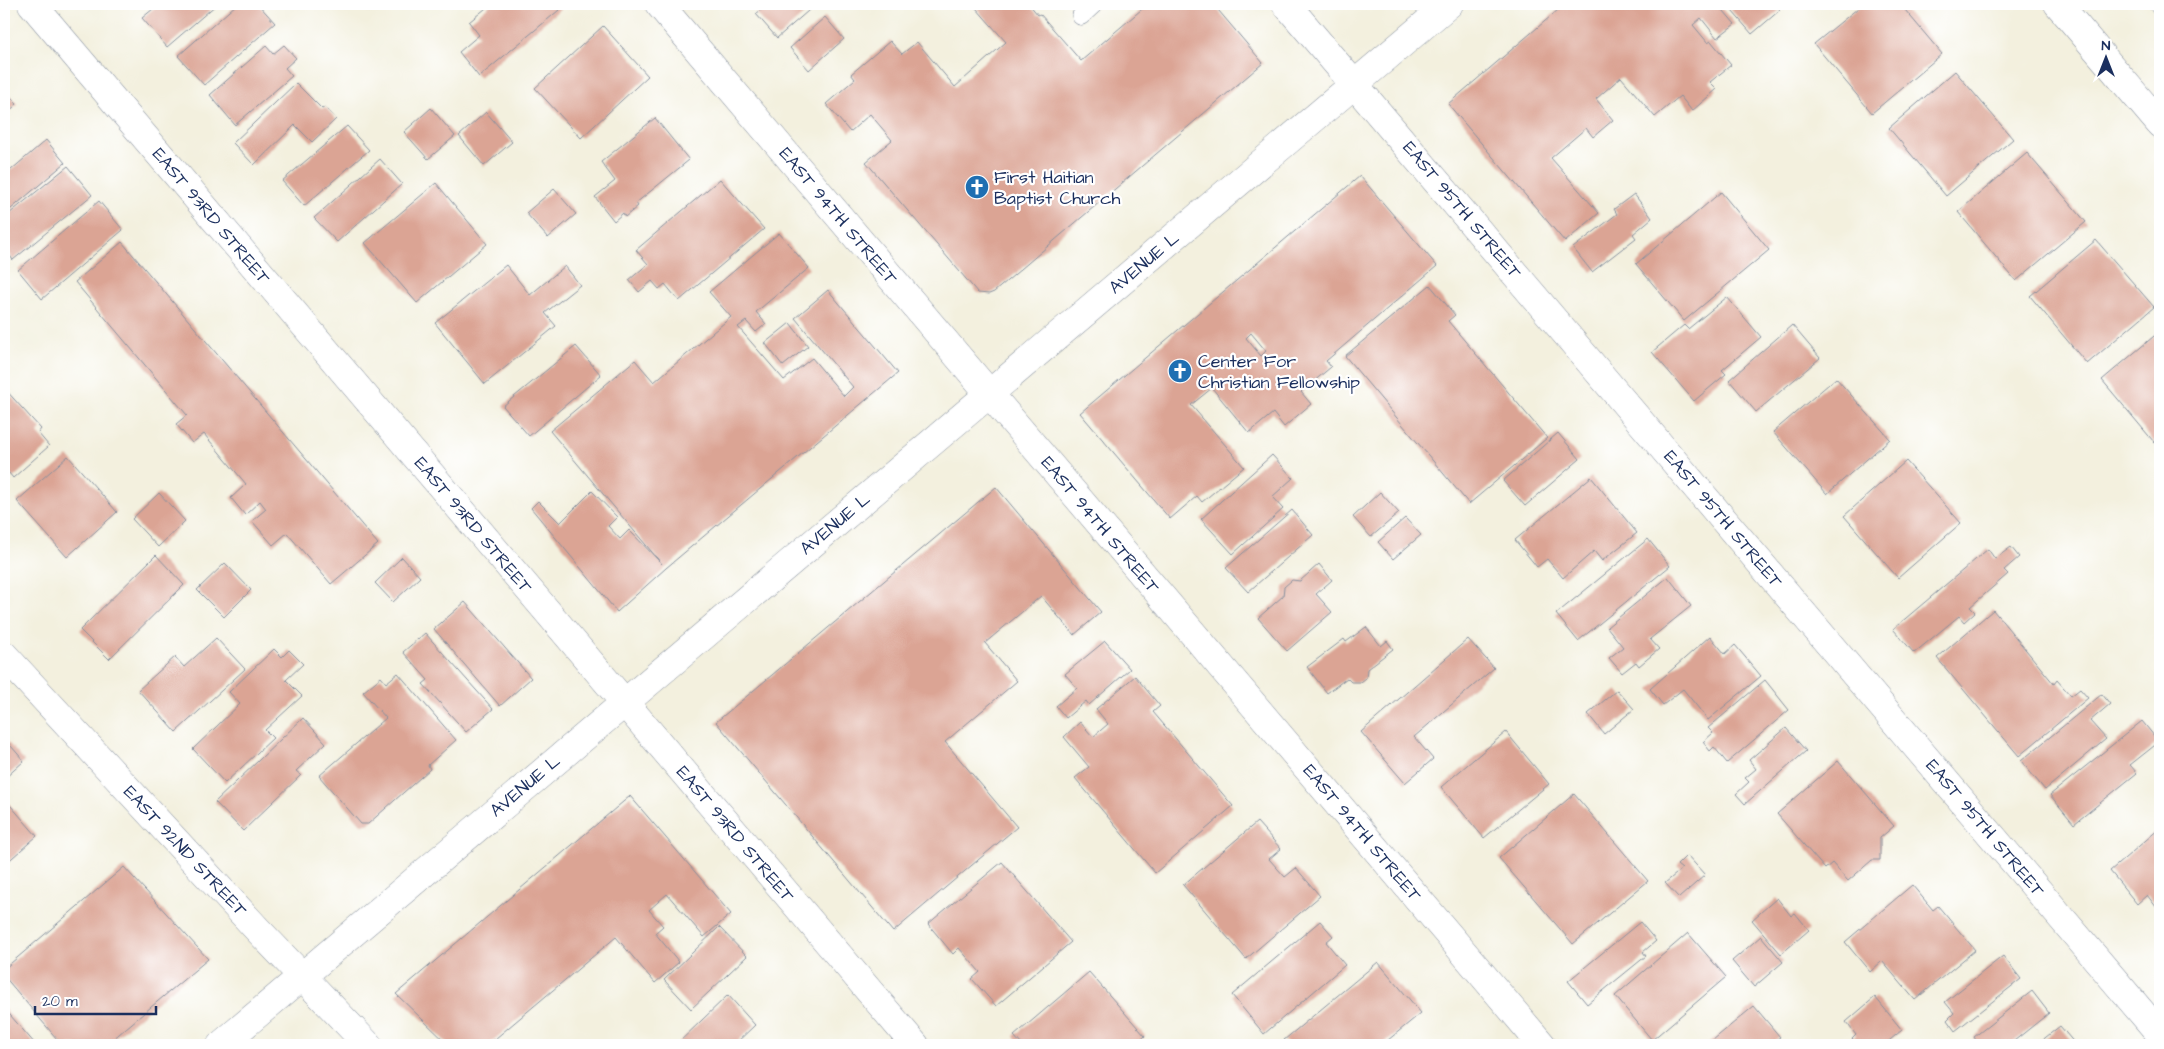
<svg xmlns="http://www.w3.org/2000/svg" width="2164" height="1049" viewBox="0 0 2164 1049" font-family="'Architects Daughter',sans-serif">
  <rect width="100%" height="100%" fill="#fff"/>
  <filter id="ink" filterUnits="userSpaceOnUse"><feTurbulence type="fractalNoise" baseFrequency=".02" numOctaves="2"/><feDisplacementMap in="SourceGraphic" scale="10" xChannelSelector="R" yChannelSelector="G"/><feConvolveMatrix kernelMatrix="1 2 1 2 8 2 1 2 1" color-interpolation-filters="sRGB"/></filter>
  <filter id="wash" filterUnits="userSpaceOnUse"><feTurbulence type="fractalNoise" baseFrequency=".0096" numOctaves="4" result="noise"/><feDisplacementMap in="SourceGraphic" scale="20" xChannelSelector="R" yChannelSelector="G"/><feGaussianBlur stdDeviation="1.12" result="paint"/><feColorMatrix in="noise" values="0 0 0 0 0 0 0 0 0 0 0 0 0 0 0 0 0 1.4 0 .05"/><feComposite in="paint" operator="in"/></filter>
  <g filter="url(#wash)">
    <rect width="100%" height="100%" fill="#f3f0de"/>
    <g id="blocks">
      <g fill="#dba494" fill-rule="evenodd">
        <path d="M159,4h58l-50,43 -25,-29z"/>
        <path d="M237,4h21l17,19 -71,62 -26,-29z"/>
        <path d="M361,4h17l-9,8z"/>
        <path d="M491,4l74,1 -86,72 -20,-25 20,-17 -10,-13z"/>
        <path d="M768,4h48l-39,34 -21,-24z"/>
        <path d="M980,4h49l9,11 2,-1 41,47 67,-57h65l50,59 -269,229 -5,2 -11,-1 -112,-131 26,-22 -22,-26 -20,18 -24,-28 29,-25 -4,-5 39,-33 12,13 15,-12 38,45 51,-45 -30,-34z"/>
        <path d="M1565,4h153l17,20 -18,14 -16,-20 -8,7 15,18 3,-2 20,24 -21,17 7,7 -25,22 -12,-15 -25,21 -34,-40 -25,22 17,21 -20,17 -7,-9 -35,30 48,55 -34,29 -117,-138z"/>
        <path d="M1726,4h48l6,6 -28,24z"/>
        <path d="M1863,4h37l42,50 -70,59 -58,-69z"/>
        <path d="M825,17l19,22 -35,31 -19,-22z"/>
        <path d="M603,26l45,50 -67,62 -46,-50z"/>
        <path d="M284,45l12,13 -11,10 7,8 -57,49 -25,-30 56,-49 7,8z"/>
        <path d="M1955,71l58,68 -67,57 -57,-68z"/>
        <path d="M296,83l26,26 3,-2 11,12 -24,23 -17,-17 -41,40 -21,-22z"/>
        <path d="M4,89l13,15 -13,12z"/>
        <path d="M431,108l24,28 -27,23 -24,-27z"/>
        <path d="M486,112l26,30 -28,24 -25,-30z"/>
        <path d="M655,118l34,42 -53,43 2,3 -13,11 -2,-4 -9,8 -19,-24 20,-16 -14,-19z"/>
        <path d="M347,126l22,24 -65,56 -22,-25z"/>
        <path d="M46,140l19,23 -61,52v-39z"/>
        <path d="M2027,153l59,69 -70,59 -58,-69z"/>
        <path d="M380,159l22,25 -65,58 -23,-24z"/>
        <path d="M68,166l24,29 -79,65 -9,-12v-30z"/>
        <path d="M1360,176l77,90 -111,95 5,6 -30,25 10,12 -27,23 -11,-14 -24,20 -37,-45 -21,17 53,62 -42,35 -5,-6 -27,23 -90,-106zM1251,333l15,18 -5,5 -15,-18z"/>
        <path d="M720,179l44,50 -85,72 -14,-17 -6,5 -7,-8 -13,11 -10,-12 19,-16 -12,-14z"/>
        <path d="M436,183l51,61 -70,59 -52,-60z"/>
        <path d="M554,189l22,25 -28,24 -22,-25z"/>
        <path d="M1721,192l48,58 -85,71 -48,-57z"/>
        <path d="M1634,194l18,24 -19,16 3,4 -44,34 -19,-24 44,-34 -3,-5z"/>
        <path d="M99,201l24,29 -81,69 -24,-29z"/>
        <path d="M779,233l30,35 -53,44 10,12 -10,8 -10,-11 -8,6 46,53 28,-22 32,38 9,-9 -58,-69 33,-28 70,83 -232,195 -49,44 -86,-104 7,-7 22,22 32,-32 25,26 -9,9 12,13 9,-9 33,34 -112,-133 85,-71 19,22 77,-65 -22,-25z"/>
        <path d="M2096,240l58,67 -67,57 -57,-68z"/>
        <path d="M122,242l256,302 -47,40 -44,-51 -14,12 -21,-24 14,-12 -6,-8 -15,14 -14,-17 15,-14 -42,-50 -12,9 -16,-19 11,-9 -112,-133z"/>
        <path d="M506,265l24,30 35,-29 15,19 -35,28 11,13 -71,58 -50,-61z"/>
        <path d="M1430,285l25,30 -7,6 99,117 -78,66 -124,-148z"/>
        <path d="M1727,297l34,40 -39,33 4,4 -32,27 -42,-49 32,-27 4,4z"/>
        <path d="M790,323l18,23 -25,20 -18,-23z"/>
        <path d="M1792,325l28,33 -64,54 -27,-32z"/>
        <path d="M2160,331v116l-1,1 -57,-68z"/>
        <path d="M576,346l25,29 -72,61 -26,-30z"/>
        <path d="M1836,378l54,61 -63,55 -54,-62z"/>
        <path d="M4,388l37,41 -3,4 11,13 -36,32 -9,-11z"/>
        <path d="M1558,433l22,26 -55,47 -22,-25z"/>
        <path d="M1272,455l21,23 -21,19 11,12 -50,45 -32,-35z"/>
        <path d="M68,456l49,56 -50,45 -50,-56z"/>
        <path d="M1906,461l55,62 -63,55 -54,-62z"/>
        <path d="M1591,477l46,56 -35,28 -8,-10 -31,27 -16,-19 -10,8 -22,-27z"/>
        <path d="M996,487l105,125 -27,23 -33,-39 -56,47 32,38 -72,61 72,85 -124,105 -177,-210z"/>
        <path d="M1380,492l19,21 -28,24 -18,-20z"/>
        <path d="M159,493l26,28 -27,26 -26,-28z"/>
        <path d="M1292,510l21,25 -65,57 -22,-24z"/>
        <path d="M1405,518l16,17 -28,24 -15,-17z"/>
        <path d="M1648,539l22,27 -92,75 -22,-27z"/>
        <path d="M2011,547l8,10 -15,13 4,4 -38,33 5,5 -11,10 -5,-6 -45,37 -21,-24 95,-80 7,10z"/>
        <path d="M156,555l28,30 -75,74 -29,-29z"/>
        <path d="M402,557l18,20 -27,25 -18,-19z"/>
        <path d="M225,563l26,27 -27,27 -27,-27z"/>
        <path d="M1319,564l13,16 -16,14 16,18 -45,39 -29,-33 25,-22 1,-9 8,-7 8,1z"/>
        <path d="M1668,577l23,29 -41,33 9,10 -20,17 -3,-4 -14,11 -13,-15 14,-11 -16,-20z"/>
        <path d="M465,602l66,76 -31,28 -66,-77z"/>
        <path d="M1993,610l61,74 3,-4 14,16 9,-7 8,9 -69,58 -82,-98z"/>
        <path d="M1366,627l15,19 6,-5 6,8 -26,20 -1,9 -5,4h-10l-4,-4 -20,15 -20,-26 37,-28 2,3z"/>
        <path d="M425,633l68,76 -27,23 -43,-48 5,-4 -25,-28z"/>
        <path d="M1710,636l15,18 10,-9 26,31 -53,44 -25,-31 -20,16 -13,-16z"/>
        <path d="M216,638l29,31 -69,63 -38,-42 37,-33 9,10z"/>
        <path d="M1468,639l26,29 -80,69 19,22 -28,24 -44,-51z"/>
        <path d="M1105,641l25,28 -41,36 -3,-4 -20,17 -10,-12 21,-18 -12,-14z"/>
        <path d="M274,649l8,8 7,-7 14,14 -17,16 16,16 -37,34 8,8 -48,45 -32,-34 47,-45 -11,-12z"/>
        <path d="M398,673l58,67 -28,25 2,4 -62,55h-7l-42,-48 67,-58 -23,-26 18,-15 5,6z"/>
        <path d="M1135,676l25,30 -7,6 80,94 -78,67 -80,-95 14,-11 -25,-30 16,-15 13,15 15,-13 -12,-15z"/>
        <path d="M1765,680l24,30 -62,53 -13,-16 -4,4 -7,-9 10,-9 -5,-5z"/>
        <path d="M1617,690l17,19 -30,25 -16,-20z"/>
        <path d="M2102,694l8,10 -20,17 16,18 -61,51 -24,-29z"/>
        <path d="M303,718l23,25 -30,28 5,4 -58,56 -28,-29z"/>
        <path d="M2142,721l17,21 -29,23 7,8 -63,51 -24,-29z"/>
        <path d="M1786,728l20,23 -61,53 -9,-10 13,-12 -4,-4 11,-9 -7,-9z"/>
        <path d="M1506,732l43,52 -65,54 -43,-51z"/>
        <path d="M4,738l20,23 -20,18z"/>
        <path d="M1838,761l56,65 -14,12v22h-8l-24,21 -16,-18 -7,6 -48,-55z"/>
        <path d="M1574,794l74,87 -75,63 -74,-86z"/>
        <path d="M630,796l101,118 -27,23 -37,-43 -18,16 14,16 -8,7 24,29 -24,21 -39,-46 -127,107 2,1h-42l-53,-51z"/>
        <path d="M4,798l33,38 -33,29z"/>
        <path d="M1257,822l24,27 -12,10 16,18 11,-9 24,28 -74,63 -63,-74z"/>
        <path d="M2160,828v84l-13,-17 -10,9 -27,-33z"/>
        <path d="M1687,855l18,20 -26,23 -14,-15 17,-14 -5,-4z"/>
        <path d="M1002,862l69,80 -75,64 -24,-27 8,-7 -21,-24 -6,6 -25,-30z"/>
        <path d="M124,867l84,92 -102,86h-44l-58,-69v-7z"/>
        <path d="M1912,885l21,25 5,-4 37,44 -60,50 -33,-39 -12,11 -25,-30z"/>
        <path d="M1777,898l14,18 4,-3 14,17 -28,24 -29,-34z"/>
        <path d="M1320,921l13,15 -7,6 19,23 -81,69 -32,-39z"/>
        <path d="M1640,922l16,19 -13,11 3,4 -59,48 -19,-23z"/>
        <path d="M719,927l28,29 -56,53 -27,-29z"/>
        <path d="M1688,933l38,44 -74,63 -37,-44z"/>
        <path d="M1761,936l22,26 -29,25 -22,-26z"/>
        <path d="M2003,956l18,23 -66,52 -8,-11 7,-7 -9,-11z"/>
        <path d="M1378,962l43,51 -39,32h-93l-5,-5z"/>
        <path d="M1089,972l56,64 -10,9h-113l-8,-9z"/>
        <path d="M2032,991l17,22 -40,32h-37l5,-3 -3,-5z"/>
        <path d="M728,995l27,30 -21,20h-58z"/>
        <path d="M1875,997l27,33 -18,15h-27l-5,-6 4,-4 -10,-13z"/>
        <path d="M1754,1006l26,31 -4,3 4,5h-73z"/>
        <path d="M4,1008l32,37h-32z"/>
        <path d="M2060,1026l16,19h-40z"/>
      </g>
    </g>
  </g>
  <g filter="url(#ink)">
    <use href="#blocks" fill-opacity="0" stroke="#87909e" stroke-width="1"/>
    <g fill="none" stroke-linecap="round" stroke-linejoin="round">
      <g stroke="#87909e" stroke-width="19">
        <g id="service">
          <path d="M2158,4l2,3"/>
          <path d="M1081,16l13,-12"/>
        </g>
      </g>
      <g stroke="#87909e" stroke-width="29">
        <g id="minor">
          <path d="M32,4l883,1041"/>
          <path d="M659,4l883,1041"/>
          <path d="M1286,4l874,1030"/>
          <path d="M2058,4l102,120"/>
          <path d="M4,655l253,274 111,116"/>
          <path d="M221,1045l1228,-1041"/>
        </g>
      </g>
      <use href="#service" stroke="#fff" stroke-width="18"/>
      <use href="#minor" stroke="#fff" stroke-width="28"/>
    </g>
  </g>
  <defs>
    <g id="church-disc" transform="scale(1.25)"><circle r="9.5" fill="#1f6fb2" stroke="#fff"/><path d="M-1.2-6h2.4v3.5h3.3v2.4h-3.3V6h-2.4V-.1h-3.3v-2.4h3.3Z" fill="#fff"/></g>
  </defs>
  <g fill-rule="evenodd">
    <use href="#church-disc" x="977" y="187"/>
    <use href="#church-disc" x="1180" y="371"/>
  </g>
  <g text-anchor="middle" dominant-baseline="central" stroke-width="4.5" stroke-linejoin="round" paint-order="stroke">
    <g font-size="18" fill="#1b2f5e" stroke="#fff" text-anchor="start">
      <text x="994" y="177">First Haitian<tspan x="994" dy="21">Baptist Church</tspan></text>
      <text x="1198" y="361">Center For<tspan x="1198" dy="21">Christian Fellowship</tspan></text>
    </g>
    <g font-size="18" fill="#1b2f5e" stroke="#fff">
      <text transform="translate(1462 210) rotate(50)">EAST 95TH STREET</text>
      <text transform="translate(211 216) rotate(50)">EAST 93RD STREET</text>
      <text transform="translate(838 216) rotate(50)">EAST 94TH STREET</text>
      <text transform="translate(1144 263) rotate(-40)">AVENUE L</text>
      <text transform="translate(1723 519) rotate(50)">EAST 95TH STREET</text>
      <text transform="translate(835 524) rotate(-40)">AVENUE L</text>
      <text transform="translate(473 525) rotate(50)">EAST 93RD STREET</text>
      <text transform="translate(1100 525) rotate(50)">EAST 94TH STREET</text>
      <text transform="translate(525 786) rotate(-40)">AVENUE L</text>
      <text transform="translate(1985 828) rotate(50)">EAST 95TH STREET</text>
      <text transform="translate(1362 833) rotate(50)">EAST 94TH STREET</text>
      <text transform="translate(735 834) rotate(50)">EAST 93RD STREET</text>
      <text transform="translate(185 851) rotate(47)">EAST 92ND STREET</text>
    </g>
  </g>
  <rect width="2164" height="1049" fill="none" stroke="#fff" stroke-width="20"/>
  <g transform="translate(2106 58)" stroke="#ffffff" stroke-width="4" paint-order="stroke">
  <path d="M0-4L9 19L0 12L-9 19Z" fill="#1b2f5e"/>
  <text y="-8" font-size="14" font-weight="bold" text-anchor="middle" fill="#1b2f5e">N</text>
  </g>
  <path d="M35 1006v8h121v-8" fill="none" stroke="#1b2f5e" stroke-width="2.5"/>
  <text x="42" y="1006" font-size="15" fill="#1b2f5e" stroke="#ffffff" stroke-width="4" paint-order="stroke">20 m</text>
</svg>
